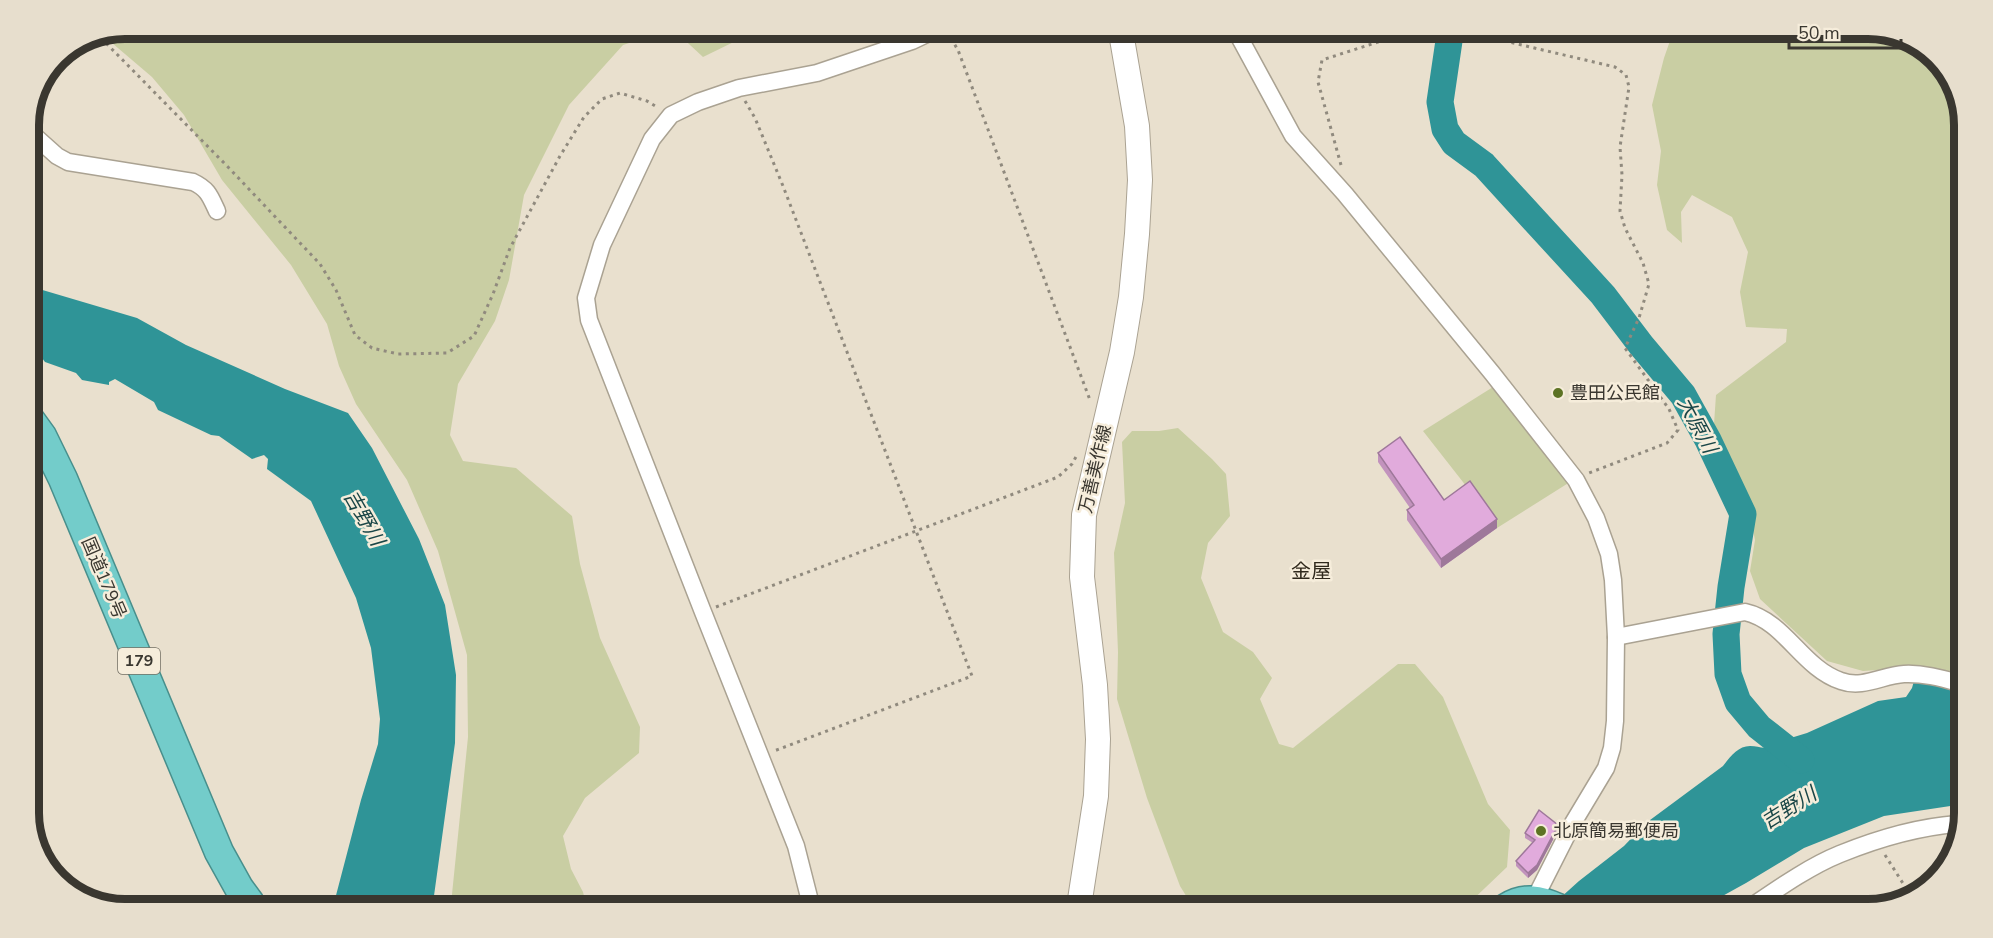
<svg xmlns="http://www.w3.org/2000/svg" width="1993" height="938" viewBox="0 0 1993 938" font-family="'Nunito Sans','Noto Sans JP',sans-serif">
  <rect width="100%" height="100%" fill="#e9e0ce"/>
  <g fill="#c9cea3">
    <path d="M125,29l541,2 -43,14 -54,60 -45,90 -15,85 -14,41 -37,63 -8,51 13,26 53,7 56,48 8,48 20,74 40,89 -1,26 -54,45 -22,38 8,33 12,23 3,12h-135l17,-167 -1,-82 -29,-104 -31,-71 -51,-76 -17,-38 -12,-42 -36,-59 -69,-85 -38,-65 -32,-38 -47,-40z"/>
    <path d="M675,31h71v5l-43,21z"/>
    <path d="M1672,35l233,1 43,35 16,48 -5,560 -51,-11 -45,3 -36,-10 -67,-62 -10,-28 5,-31 -9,-45 -32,-71 2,-29 70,-53 1,-13 -41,-2 -6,-35 8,-40 -16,-35 -40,-22 -11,17 1,31 -15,-13 -10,-45 4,-34 -9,-46 12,-47z"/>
    <path d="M1493,387l77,95 -73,46 -27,-37 -47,-60z"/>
    <path d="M1178,428l34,31 14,15 4,42 -22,27 -7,35 22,54 30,20 19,26 -12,21 19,45 14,4 105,-84h17l28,33 45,107 22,26 -3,37 -43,41 -271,-1 -13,-21 -33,-88 -30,-99 1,-47 -4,-99 11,-50 -3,-61 10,-11h27z"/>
  </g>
  <g fill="#2f9497">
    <path d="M29,286l108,32 49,27 99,44 63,24 24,35 47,91 26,66 11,70 -1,68 -22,160h-99l27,-103 17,-56 2,-25 -9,-71 -15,-50 -45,-97 -44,-32 1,-10 -4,-4 -12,4 -33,-23 -8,-1 -53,-25 -4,-8 -39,-23 -6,3v3l-27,-5 -6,-7 -31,-11 -3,-4 -13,-4z"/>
    <path d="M1914,681l45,8 -2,116 -73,11 -80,32 -58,35 -47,26 -150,-1 30,-27 45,-35 22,-23 77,-57c7,-9 15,-20 27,-20 8,0 12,3 20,1l-3,-6 7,-5 10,4 23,-7 71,-32 28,-4 6,-9z"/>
  </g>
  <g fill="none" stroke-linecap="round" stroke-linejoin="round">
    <path stroke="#2f9497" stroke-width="27" d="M1450,34l-10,68 5,27 9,14 30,22 119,130 38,50 42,50 25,45 35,74 -12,73 -5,47 2,40 10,28 21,25 42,33"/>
    <g stroke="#aaa292" stroke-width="19">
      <g id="minor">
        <path d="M1237,33l56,103 52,58 147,179 84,107 20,38 13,36 4,26 3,57 -1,84 -3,27 -6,20 -33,55 -39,77"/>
        <path d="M29,131l28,25 11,6 125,20c15,7 17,14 24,29"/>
        <path d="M1616,637l129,-25c40,9 57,56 96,69 22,8 42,-6 63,-7 18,-1 37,4 55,9"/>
        <path d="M811,905l-15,-59 -93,-234 -114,-292 -3,-22 16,-53 50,-106 19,-24 27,-13 41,-14 78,-15 95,-32 19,-9"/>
        <path d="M1748,909c28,-19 60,-42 92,-55 37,-15 78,-27 117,-30"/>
      </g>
    </g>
    <g stroke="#aaa292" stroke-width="26">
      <path id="secondary" d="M1079,906l17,-110 2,-57 -3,-54 -13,-108 2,-62 38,-163 9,-55 6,-63 3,-54 -3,-54 -16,-93"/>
    </g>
    <g stroke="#488f8c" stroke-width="31">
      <g id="trunk">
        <path d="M29,418l13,18 21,43 156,373 20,36 11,15"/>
        <path d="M1506,908c18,-12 34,-8 52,0"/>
      </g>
    </g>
    <g stroke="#908a7e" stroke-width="3" stroke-dasharray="3 4.5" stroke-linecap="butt">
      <path d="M947,32l11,18 132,350"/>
      <path d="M1475,34l140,33 11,8 3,12 -9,60 2,28 -2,36 5,17 18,35 6,21 -10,34 -14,30 44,61 9,21 -11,13 -78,30"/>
      <path d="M101,38l127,129 92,97 16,26 19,45 17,13 26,6 49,-1 27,-17 19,-42 17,-46 50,-92 24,-39 18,-18 18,-6 27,8 10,6"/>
      <path d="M745,101l10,17 28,68 189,490 -198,75"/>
      <path d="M1341,165l-23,-83 4,-22 81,-26"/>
      <path d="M716,607l342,-130 14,-13 5,-9"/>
      <path d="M1885,855l26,41"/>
    </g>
    <use href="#minor" stroke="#fff" stroke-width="16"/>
    <use href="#secondary" stroke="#fff" stroke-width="24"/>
    <use href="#trunk" stroke="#73ccca" stroke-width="28"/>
  </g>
  <g fill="#c293bd">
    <path d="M1378,453l66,47 53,28 -56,40 -34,-48v-10l3,-2 -32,-46z"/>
    <path d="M1558,830l-21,40 -9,8 -12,-12v-5l17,-18 -8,-5v-5z"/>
  </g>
  <g fill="#9e789a">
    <path d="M1497,519v9l-56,40v-9z"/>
    <path d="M1558,825v5l-21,40 -9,8v-5z"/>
  </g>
  <g fill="#e1abdc" stroke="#9e789a" stroke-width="1.5">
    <path d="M1400,437l44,63 26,-19 27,38 -56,40 -34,-49 7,-5 -36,-52z"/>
    <path d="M1539,810l19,15 -21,40 -9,8 -12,-12 19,-21 -10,-7z"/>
  </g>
  <g fill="#5d7324" stroke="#f6eddb" stroke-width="2">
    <circle cx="1558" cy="393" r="6"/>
    <circle cx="1541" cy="831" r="6"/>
  </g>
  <g text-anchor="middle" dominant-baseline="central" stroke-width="5" stroke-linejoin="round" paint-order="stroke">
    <rect fill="#f6eddb" stroke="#726e63" stroke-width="1.5" x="118" y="648" width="42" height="26" rx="4.5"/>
    <g font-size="16" font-weight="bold" fill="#3a3730">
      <text x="139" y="661">179</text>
    </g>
    <g font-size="18" fill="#3a3730" stroke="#f6eddb" text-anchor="start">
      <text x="1570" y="393">豊田公民館</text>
      <text x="1553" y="831">北原簡易郵便局</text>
    </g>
    <g font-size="18" fill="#3a3730" stroke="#f6eddb">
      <text transform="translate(1095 469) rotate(-77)">万善美作線</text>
      <text transform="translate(104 578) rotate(67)">国道179号</text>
    </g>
    <g font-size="20" font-style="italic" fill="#1a4647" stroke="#f6eddb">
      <text transform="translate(1697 425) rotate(62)">大原川</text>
      <text transform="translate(364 518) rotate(60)">吉野川</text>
      <text transform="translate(1789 808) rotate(-32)">吉野川</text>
    </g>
    <g font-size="20" fill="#30291c" stroke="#f6eddb">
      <text x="1311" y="571">金屋</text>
    </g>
  </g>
  <path d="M0 0H1993V938H0ZM125 39H1868A86 86 0 0 1 1954 125V813A86 86 0 0 1 1868 899H125A86 86 0 0 1 39 813V125A86 86 0 0 1 125 39Z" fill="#e7decd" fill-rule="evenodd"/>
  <path fill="none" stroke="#3a3730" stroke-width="8" d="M125 39H1868A86 86 0 0 1 1954 125V813A86 86 0 0 1 1868 899H125A86 86 0 0 1 39 813V125A86 86 0 0 1 125 39Z"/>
  <path d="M1789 39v9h112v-9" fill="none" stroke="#3a3730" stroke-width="3"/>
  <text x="1798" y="39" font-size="18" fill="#3a3730" stroke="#f6eddb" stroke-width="4.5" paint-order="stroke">50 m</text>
</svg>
